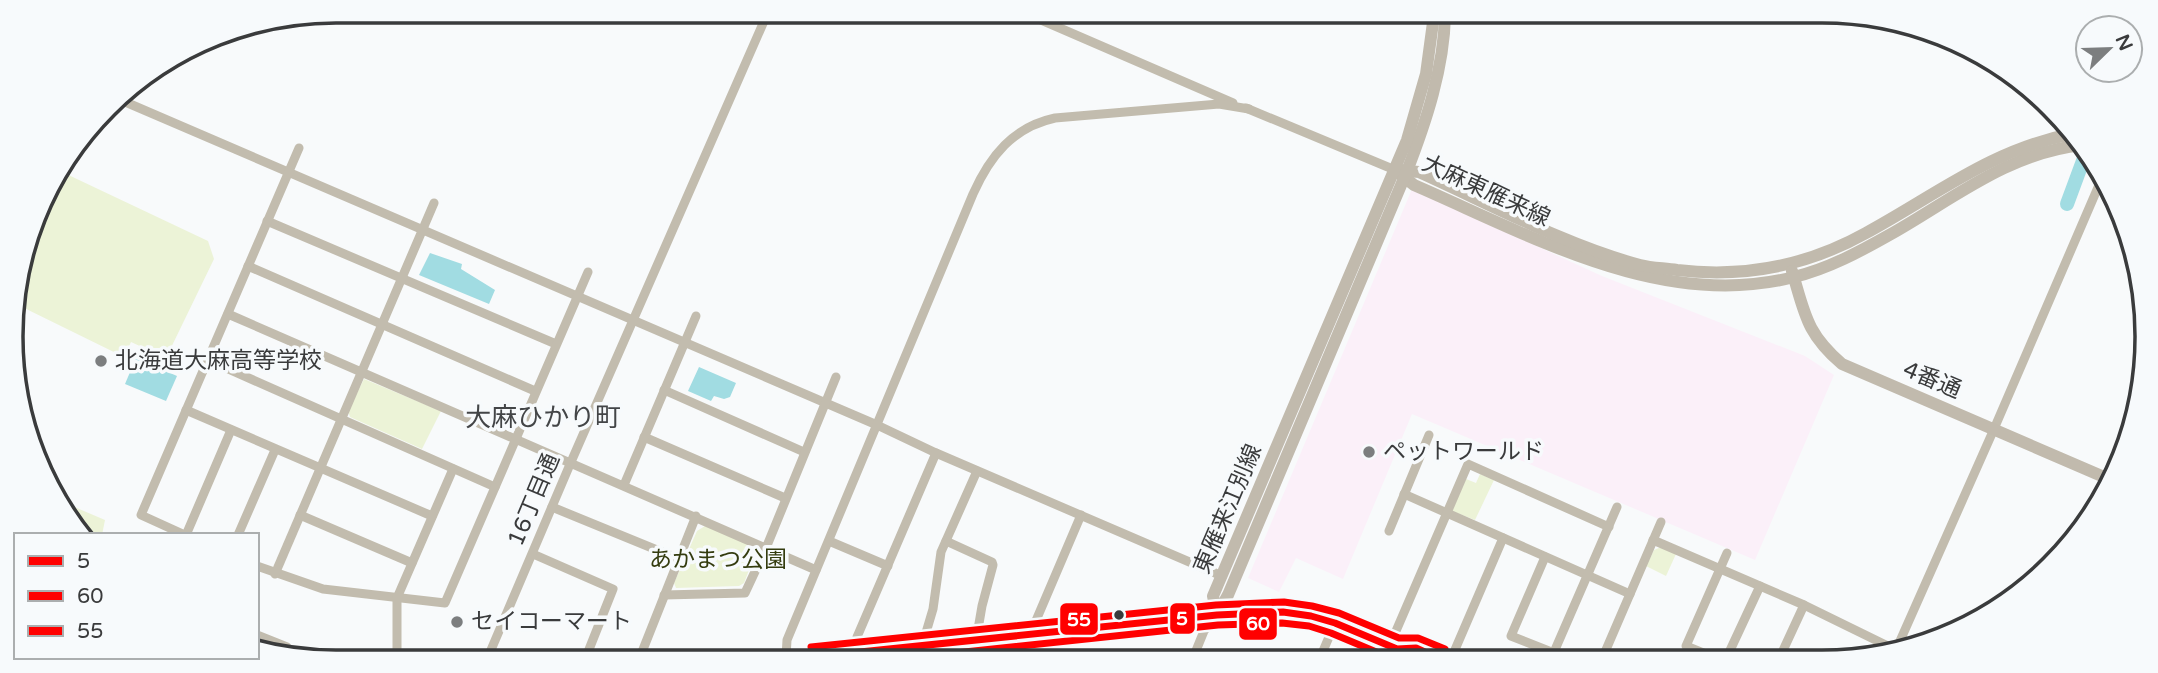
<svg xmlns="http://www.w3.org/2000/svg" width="2158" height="673" viewBox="0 0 2158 673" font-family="'Varela Round','Noto Sans JP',sans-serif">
  <rect width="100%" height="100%" fill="#f8fafb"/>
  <path fill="#fbf0f9" d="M1412,189l190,87 203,80 29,19 -79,185 -343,-146 -69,165 -47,-21 -17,34 -31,-14z"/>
  <g fill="#ecf3d7">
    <path d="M60,171l148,70 6,18 -48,99 -35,-16 -7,15 -110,-54 -1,-9 31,-102z"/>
    <path d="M364,379l77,32 -19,38 -72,-32 -2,-6z"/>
    <path d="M1480,474l14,6 -19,40 -23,-9 14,-32 10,4z"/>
    <path d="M58,500l47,20 -3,15h-19l-17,-17z"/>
    <path d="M705,526l49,20 2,6 -12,31 -5,3 -63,2 -2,-5 23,-52z"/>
    <path d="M1661,547l15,7 -10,22 -20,-10 8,-16z"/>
  </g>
  <g fill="#a1dce2">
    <path d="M430,253l32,11 -1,5 34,21 -6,14 -70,-29z"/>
    <path d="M136,358l41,18 -11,25 -41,-17z"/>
    <path d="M699,367l37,16 -6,14 -6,2 -10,-3 -3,5 -23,-10z"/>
  </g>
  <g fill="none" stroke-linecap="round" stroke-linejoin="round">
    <path stroke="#a1dce2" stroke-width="14" d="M2067,204l20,-54"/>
    <g stroke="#c2bcae" stroke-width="9">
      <path d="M1025,13l208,90"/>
      <path d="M116,98l761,327 59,28 286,123"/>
      <path d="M1246,108l149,62"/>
      <path d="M267,221l289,123"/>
      <path d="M248,266l287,125"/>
      <path d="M228,314l588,256"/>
      <path d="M208,360l287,127"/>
      <path d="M664,390l140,62"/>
      <path d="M186,410l246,106"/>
      <path d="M644,437l141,61"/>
      <path d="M624,485l72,-169"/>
      <path d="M1404,494l226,100"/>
      <path d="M552,507l127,52"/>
      <path d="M300,515l112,48"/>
      <path d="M1389,531l40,-96"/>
      <path d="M185,535l-44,-20 158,-367"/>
      <path d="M186,535l45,-105"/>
      <path d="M238,535l37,-85"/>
      <path d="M1653,540l151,65 92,45"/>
      <path d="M829,541l59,25"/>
      <path d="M946,541l46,21 1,3 -11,41 -6,35"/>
      <path d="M533,554l80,35 -27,68"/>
      <path d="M1545,557l-34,79 43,17"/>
      <path d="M257,566l66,23 122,14 143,-331"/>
      <path d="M275,574l159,-371"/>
      <path d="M664,595l81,-2 21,-45 70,-171"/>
      <path d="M1040,634l4,24"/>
      <path d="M257,635l30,12 4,9"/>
      <path d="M922,646l11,-37 8,-57 36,-81"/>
      <path d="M1397,649l-1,-18 72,-167 141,63"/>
      <path d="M1896,650l98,-221 108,-251"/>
      <path d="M856,652l1,-15 79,-184"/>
      <path d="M397,656v-58l56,-129"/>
      <path d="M488,657l83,-195 197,-450"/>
      <path d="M640,657l56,-141"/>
      <path d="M786,657l1,-17 186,-446c17,-38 40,-67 82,-76l164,-14 30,5"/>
      <path d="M1020,658l61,-143"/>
      <path d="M1193,658l11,-27 13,-16"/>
      <path d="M1320,658l15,-35"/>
      <path d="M1451,659l52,-121"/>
      <path d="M1551,659l66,-152"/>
      <path d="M1602,659l59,-137"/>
      <path d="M1718,659l-32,-13 41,-93"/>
      <path d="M1726,659l34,-73"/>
      <path d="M1779,659l25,-54"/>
    </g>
    <g stroke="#c1baad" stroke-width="12">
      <path d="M1395,170l19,15c118,51 248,126 380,92 34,-8 67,-26 97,-43 62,-35 117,-81 191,-89"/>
      <path d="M1395,170l24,2c69,31 148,74 221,93 12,3 24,3 37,5 67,8 130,-4 189,-37 70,-38 125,-83 205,-99"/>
      <path d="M1792,271c13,43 14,62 50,93l269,116"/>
      <path d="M1217,615l11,-20 179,-424c19,-49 37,-103 38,-156"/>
      <path d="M1217,615l-4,-19 194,-456 19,-66 8,-59"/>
      <path d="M1397,649l19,-1 25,11"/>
      <path d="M812,657l405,-42c74,-6 131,2 195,44"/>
    </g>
    <g stroke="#f7fafc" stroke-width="12">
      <path id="bus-1" d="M812,657l405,-42 66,-3 28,4 24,7 62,26 19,-1 24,11"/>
    </g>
    <g stroke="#f7fafc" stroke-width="12">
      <path id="bus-2" d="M908,658l310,-33 64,-2 27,3 22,7 62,26"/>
    </g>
    <g stroke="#f7fafc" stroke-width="12">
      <path id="bus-3" d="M811,647l405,-42 68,-3 28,4 27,7 60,25h19l27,11"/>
    </g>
    <use href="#bus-1" stroke="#f00" stroke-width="7"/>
    <use href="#bus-2" stroke="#f00" stroke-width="7"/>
    <use href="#bus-3" stroke="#f00" stroke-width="7"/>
  </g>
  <g fill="#7c7e7f" stroke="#f7fafc" stroke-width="2.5">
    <circle cx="101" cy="361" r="7"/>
    <circle cx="1369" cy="452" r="7"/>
    <circle cx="457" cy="622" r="7"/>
  </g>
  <circle fill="#3a3b3c" stroke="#f7fafc" stroke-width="2.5" cx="1119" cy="615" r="6"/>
  <g text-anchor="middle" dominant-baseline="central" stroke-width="7" stroke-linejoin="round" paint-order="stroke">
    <g font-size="23" fill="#3a3b3c" stroke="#f7fafc">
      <text transform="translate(1486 191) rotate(25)">大麻東雁来線</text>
      <text transform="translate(1932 380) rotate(23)">4番通</text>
      <text transform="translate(534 500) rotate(-67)">16丁目通</text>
      <text transform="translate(1228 509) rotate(-67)">東雁来江別線</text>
    </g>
    <g font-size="23" fill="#3a3b3c" stroke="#f7fafc" text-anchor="start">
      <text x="115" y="361">北海道大麻高等学校</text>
      <text x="1383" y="452">ペットワールド</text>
      <text x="471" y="622">セイコーマート</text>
    </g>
    <g font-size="23" fill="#343c0f" stroke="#f7fafc">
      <text x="718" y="560">あかまつ公園</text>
    </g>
    <g font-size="26" fill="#434547" stroke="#f7fafc">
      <text x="543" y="417">大麻ひかり町</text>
    </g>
  </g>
  <path d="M0 0H2158V673H0ZM336 23H1822A313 313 0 0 1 2135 336V337A313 313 0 0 1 1822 650H336A313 313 0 0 1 23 337V336A313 313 0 0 1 336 23Z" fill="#f7fafc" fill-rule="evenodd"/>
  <path fill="none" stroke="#3a3b3c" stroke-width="3.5" d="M336 23H1822A313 313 0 0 1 2135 336V337A313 313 0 0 1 1822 650H336A313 313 0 0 1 23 337V336A313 313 0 0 1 336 23Z"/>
  <g stroke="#f7fafc" stroke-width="2.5">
    <rect x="1169" y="602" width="27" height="33" rx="7" fill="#f00"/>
    <rect x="1059" y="602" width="40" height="34" rx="7" fill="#f00"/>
    <rect x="1238" y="607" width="40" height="34" rx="7" fill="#f00"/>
  </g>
  <g font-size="19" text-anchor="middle" font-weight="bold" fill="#fff">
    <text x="1182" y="625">5</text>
    <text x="1079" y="626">55</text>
    <text x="1258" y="630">60</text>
  </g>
  <rect x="14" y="533" width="245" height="126" fill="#f7fafc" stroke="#abaeaf" stroke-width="2"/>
  <rect x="28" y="556" width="35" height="10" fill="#ff0000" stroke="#abaeaf" stroke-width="2"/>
  <text x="77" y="568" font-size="21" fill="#3a3b3c">5</text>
  <rect x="28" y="591" width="35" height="10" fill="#ff0000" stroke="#abaeaf" stroke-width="2"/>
  <text x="77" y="603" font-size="21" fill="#3a3b3c">60</text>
  <rect x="28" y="626" width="35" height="10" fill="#ff0000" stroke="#abaeaf" stroke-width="2"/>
  <text x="77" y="638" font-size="21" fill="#3a3b3c">55</text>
  <g transform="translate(2109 49) rotate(67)"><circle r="33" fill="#f7fafc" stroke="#abaeaf" stroke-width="2"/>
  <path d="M0-5L12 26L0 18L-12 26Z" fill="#7c7e7f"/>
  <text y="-10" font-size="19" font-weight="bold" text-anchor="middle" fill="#3a3b3c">N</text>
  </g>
</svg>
